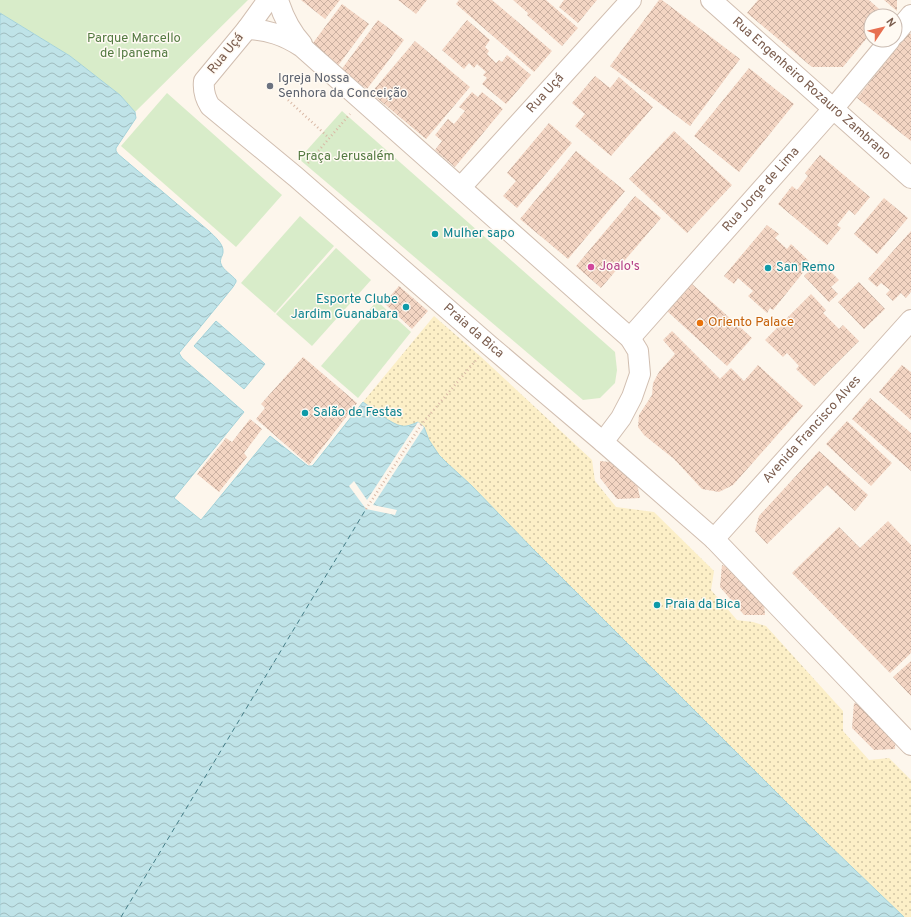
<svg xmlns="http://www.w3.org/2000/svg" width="911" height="917" viewBox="0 0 911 917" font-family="Overpass,sans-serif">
  <defs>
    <pattern id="sand-dots" width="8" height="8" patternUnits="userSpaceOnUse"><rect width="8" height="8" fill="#fcefc7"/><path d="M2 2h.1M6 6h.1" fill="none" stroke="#d1c5a4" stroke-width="1.8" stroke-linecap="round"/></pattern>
    <pattern id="water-waves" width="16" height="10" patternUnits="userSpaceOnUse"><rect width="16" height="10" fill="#bfe3e8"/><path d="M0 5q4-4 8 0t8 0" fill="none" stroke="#a0bbbe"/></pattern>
    <pattern id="building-cross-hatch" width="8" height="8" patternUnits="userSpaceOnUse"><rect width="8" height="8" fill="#f3d5c3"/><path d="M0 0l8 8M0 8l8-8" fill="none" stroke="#cab0a1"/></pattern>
  </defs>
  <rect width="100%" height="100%" fill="#fdf6ec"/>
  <path fill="url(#sand-dots)" d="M434,316l46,40 112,104 3,21 21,26 38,5 60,59 -3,19 26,30 16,2 13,4 77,85v20l26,29 20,-2 22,22v137h-7l-76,-73 -296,-296 -61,-63 -23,-21 -9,-9 -10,-15 -5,-13 -6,-5c-5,2 -11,5 -16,4 -10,-1 -30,-18 -39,-24z"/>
  <g fill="#d8ecc9">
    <path d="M0,0h248l-113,112 -15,-17 -50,-39 -70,-43z"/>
    <path d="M167,93l115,102 -46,52 -115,-101z"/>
    <path d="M342,111l273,241 2,18 -2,13 -15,15 -17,2 -284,-241z"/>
    <path d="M300,216l34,30 -59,67 -34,-30z"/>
    <path d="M336,248l35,32 -59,66 -36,-32z"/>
    <path d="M377,301l34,31 -53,66 -37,-32z"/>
  </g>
  <g fill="url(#water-waves)" stroke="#a5d3da">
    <path d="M0,13l70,43 50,39 15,17 1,6 -20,30v3l2,3 91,77c5,5 15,13 14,21 0,4 -4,7 -2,12 2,6 11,11 15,16v2l-3,5 -54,66 3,5 62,54 -70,86 27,22 69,-84 38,30h4l2,-2 49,-62c9,6 29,23 39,24 5,1 11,-2 16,-4l6,5 5,13 10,15 9,9 23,21 61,63 296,296 76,73h-904z"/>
    <path d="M216,321l49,43 -21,25 -50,-43z"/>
  </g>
  <path fill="#fdf6ec" d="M418,422l6,5 -51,78 24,5 -2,5 -29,-6 -17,-23 5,-5 13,19z"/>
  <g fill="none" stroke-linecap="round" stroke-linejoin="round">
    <path stroke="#437c86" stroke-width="1" stroke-dasharray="5 4" stroke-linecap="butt" d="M121,917l245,-408"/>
  </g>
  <g fill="url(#building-cross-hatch)">
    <path d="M301,0h39l-15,19z"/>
    <path d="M398,0h29l-11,14z"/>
    <path d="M459,0h33l60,51 -18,21 -78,-68z"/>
    <path d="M513,0h33l32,28 -16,18 -35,-31 1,-2z"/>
    <path d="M564,0h33l-19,23 -19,-16z"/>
    <path d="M659,0h3l78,59 -50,67 -80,-60z"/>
    <path d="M758,0h111l17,15 -1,1h-14v17l-28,34h-31l-65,-54z"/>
    <path d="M884,0h13v11z"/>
    <path d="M342,4l27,20 -32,43 -27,-20z"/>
    <path d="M378,20l26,20 -37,49 -26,-19z"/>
    <path d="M467,20l23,20 -5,7 4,4 -2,3 9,9 3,-3 3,2 5,-7 24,20 -25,29 -24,-20 5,-6 -4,-3 3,-3 -9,-8 -3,4 -5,-5 -5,6 -22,-19z"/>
    <path d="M909,33l2,1v107l-54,-43z"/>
    <path d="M415,41l55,46 -44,52 -55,-46z"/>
    <path d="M749,68l45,36 -55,68 -45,-36z"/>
    <path d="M595,76l15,12 9,-11 34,30 -42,49 -36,-30 10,-12 -13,-11z"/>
    <path d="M472,92l6,5 4,-5 21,17 -48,58 -20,-17 7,-9 -7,-6 13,-16 6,5 11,-13 -6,-4z"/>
    <path d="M549,123l23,20 -55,65 -14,-12 13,-15 -9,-8z"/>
    <path d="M674,131l58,54 -45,48 -58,-54z"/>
    <path d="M576,151l49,40 -57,68 -48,-40z"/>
    <path d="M820,155l50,42 -15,18 -6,-5 -12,15 4,3 -14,17 -49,-41 14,-18 5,4 11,-14 -3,-3z"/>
    <path d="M635,196l26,22 -60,70 -25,-22z"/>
    <path d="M884,198l24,20 -31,36 -23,-20z"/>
    <path d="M767,225l12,9 -4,4 12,11 4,-5 18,17 -5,6 2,2 -33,41 -3,-2 -3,5 -19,-17 5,-5 -15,-13 -4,6 -10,-8z"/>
    <path d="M911,231v61l-5,6 -5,-5 -8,8 -7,-7 4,-4 -9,-7 -4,4 -9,-8z"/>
    <path d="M820,261l19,19 -8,7 7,7 -9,8 -25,-26z"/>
    <path d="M859,282l26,27 -21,20 -26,-27z"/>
    <path d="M692,284l60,54 -25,28 -60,-55z"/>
    <path d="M399,286l29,25 -16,18 -28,-26z"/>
    <path d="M811,294l15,16 -3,3 16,16 4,-4 16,16 -45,45 -18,-17 3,-3 -12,-13 -4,4 -18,-17z"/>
    <path d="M672,331l48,48 11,-11 13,13 14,-16 45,41 -70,79 -14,7 -17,-3 -28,-30 -30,-24 -6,-8 1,-12 13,-20 1,-12 6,-11 16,-18 -12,-14z"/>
    <path d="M303,357l54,46 -48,62 -53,-46 9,-11 -4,-4z"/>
    <path d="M902,365l9,7v48l-32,-28z"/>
    <path d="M870,398l41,35v38l-59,-52z"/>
    <path d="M250,419l12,10 -18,24 3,4 -28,35 -22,-18 29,-36 6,4z"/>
    <path d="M847,421l45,42 -21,23 -45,-42z"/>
    <path d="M819,451l49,44 -13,16 -28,-26 -60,59 -12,-13 4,-15z"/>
    <path d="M600,461l21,2 15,16 4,19 -23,1 -17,-21z"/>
    <path d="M888,521l23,24v108l-21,20 -98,-100 47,-46 21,21z"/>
    <path d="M722,565l23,9 18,20 2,21h-21l-24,-28z"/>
    <path d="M911,661v35l-18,-19z"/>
    <path d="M854,703l22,8 20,20 -1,18 -21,1 -22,-22z"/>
  </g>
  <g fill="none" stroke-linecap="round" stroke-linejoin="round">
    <g stroke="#d1beb0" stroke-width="22">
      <g id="minor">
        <path id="s1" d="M268,0l-21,29 -43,52c-1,9 1,17 6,25l86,71 194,169 113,96 111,97 197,206"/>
        <path d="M278,0c5,16 13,32 24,44"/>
        <path id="s2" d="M711,0l200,178"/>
        <path d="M247,29c21,1 37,6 55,18l328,291 8,13 2,23 -8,23 -11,21 -18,24"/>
        <path d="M895,34l16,-19"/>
        <path id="s3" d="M461,187l170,-187"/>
        <path id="s4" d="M630,338l203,-229 57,-69"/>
        <path id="s5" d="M714,539l197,-219"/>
      </g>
    </g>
    <g stroke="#d9b8a5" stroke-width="2.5" stroke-dasharray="1 3" stroke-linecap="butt">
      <path d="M288,100l41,38"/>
      <path d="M308,163l42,-49"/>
      <path d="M366,509l55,-84 56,-66"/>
    </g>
    <use href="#minor" stroke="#fff" stroke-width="20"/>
  </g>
  <circle fill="#6b7280" stroke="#fffaf3" stroke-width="1.5" cx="270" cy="86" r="4"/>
  <g fill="#0f9aa8" stroke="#fffaf3" stroke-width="1.5">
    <circle cx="435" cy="234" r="4"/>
    <circle cx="768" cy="268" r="4"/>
    <circle cx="406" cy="307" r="4"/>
    <circle cx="305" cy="413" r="4"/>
    <circle cx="657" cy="605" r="4"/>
  </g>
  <circle fill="#d1479c" stroke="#fffaf3" stroke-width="1.5" cx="591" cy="267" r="4"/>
  <circle fill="#e8710a" stroke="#fffaf3" stroke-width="1.5" cx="700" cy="323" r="4"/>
  <g text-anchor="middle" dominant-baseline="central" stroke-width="3" stroke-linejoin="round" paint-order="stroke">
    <g font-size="13" fill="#537a41" stroke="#fffaf3">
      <text x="134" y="39">Parque Marcello<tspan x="134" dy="15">de Ipanema</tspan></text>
      <text x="346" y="157">Praça Jerusalém</text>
    </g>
    <g font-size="13" fill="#7a5c4d" stroke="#fffaf3">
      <text transform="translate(226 54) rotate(-51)">Rua Uçá</text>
      <text stroke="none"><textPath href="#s2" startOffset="134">Rua Engenheiro Rozauro Zambrano</textPath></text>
      <text stroke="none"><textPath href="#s3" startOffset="126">Rua Uçá</textPath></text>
      <text stroke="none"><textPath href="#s4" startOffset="198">Rua Jorge de Lima</textPath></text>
      <text stroke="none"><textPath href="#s1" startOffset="476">Praia da Bica</textPath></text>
      <text stroke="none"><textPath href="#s5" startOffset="147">Avenida Francisco Alves</textPath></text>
    </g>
    <g font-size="13" fill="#5b616d" stroke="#fffaf3" text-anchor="start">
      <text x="278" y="79">Igreja Nossa<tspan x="278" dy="15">Senhora da Conceição</tspan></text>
    </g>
    <g font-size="13" fill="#0d838f" stroke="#fffaf3" text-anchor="start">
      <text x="443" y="234">Mulher sapo</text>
      <text x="776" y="268">San Remo</text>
      <text x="398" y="300" text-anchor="end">Esporte Clube<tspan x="398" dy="15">Jardim Guanabara</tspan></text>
      <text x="313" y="413">Salão de Festas</text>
      <text x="665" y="605">Praia da Bica</text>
    </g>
    <g font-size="13" fill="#b23c85" stroke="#fffaf3" text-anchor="start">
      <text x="599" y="267">Joalo's</text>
    </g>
    <g font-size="13" fill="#c56008" stroke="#fffaf3" text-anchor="start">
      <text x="708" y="323">Oriento Palace</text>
    </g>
  </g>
  <g transform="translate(883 28) rotate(55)"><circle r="19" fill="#fffaf3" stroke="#cabbb1"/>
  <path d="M0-3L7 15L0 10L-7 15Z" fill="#e76f51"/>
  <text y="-6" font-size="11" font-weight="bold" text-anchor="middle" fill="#7a5c4d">N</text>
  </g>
</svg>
